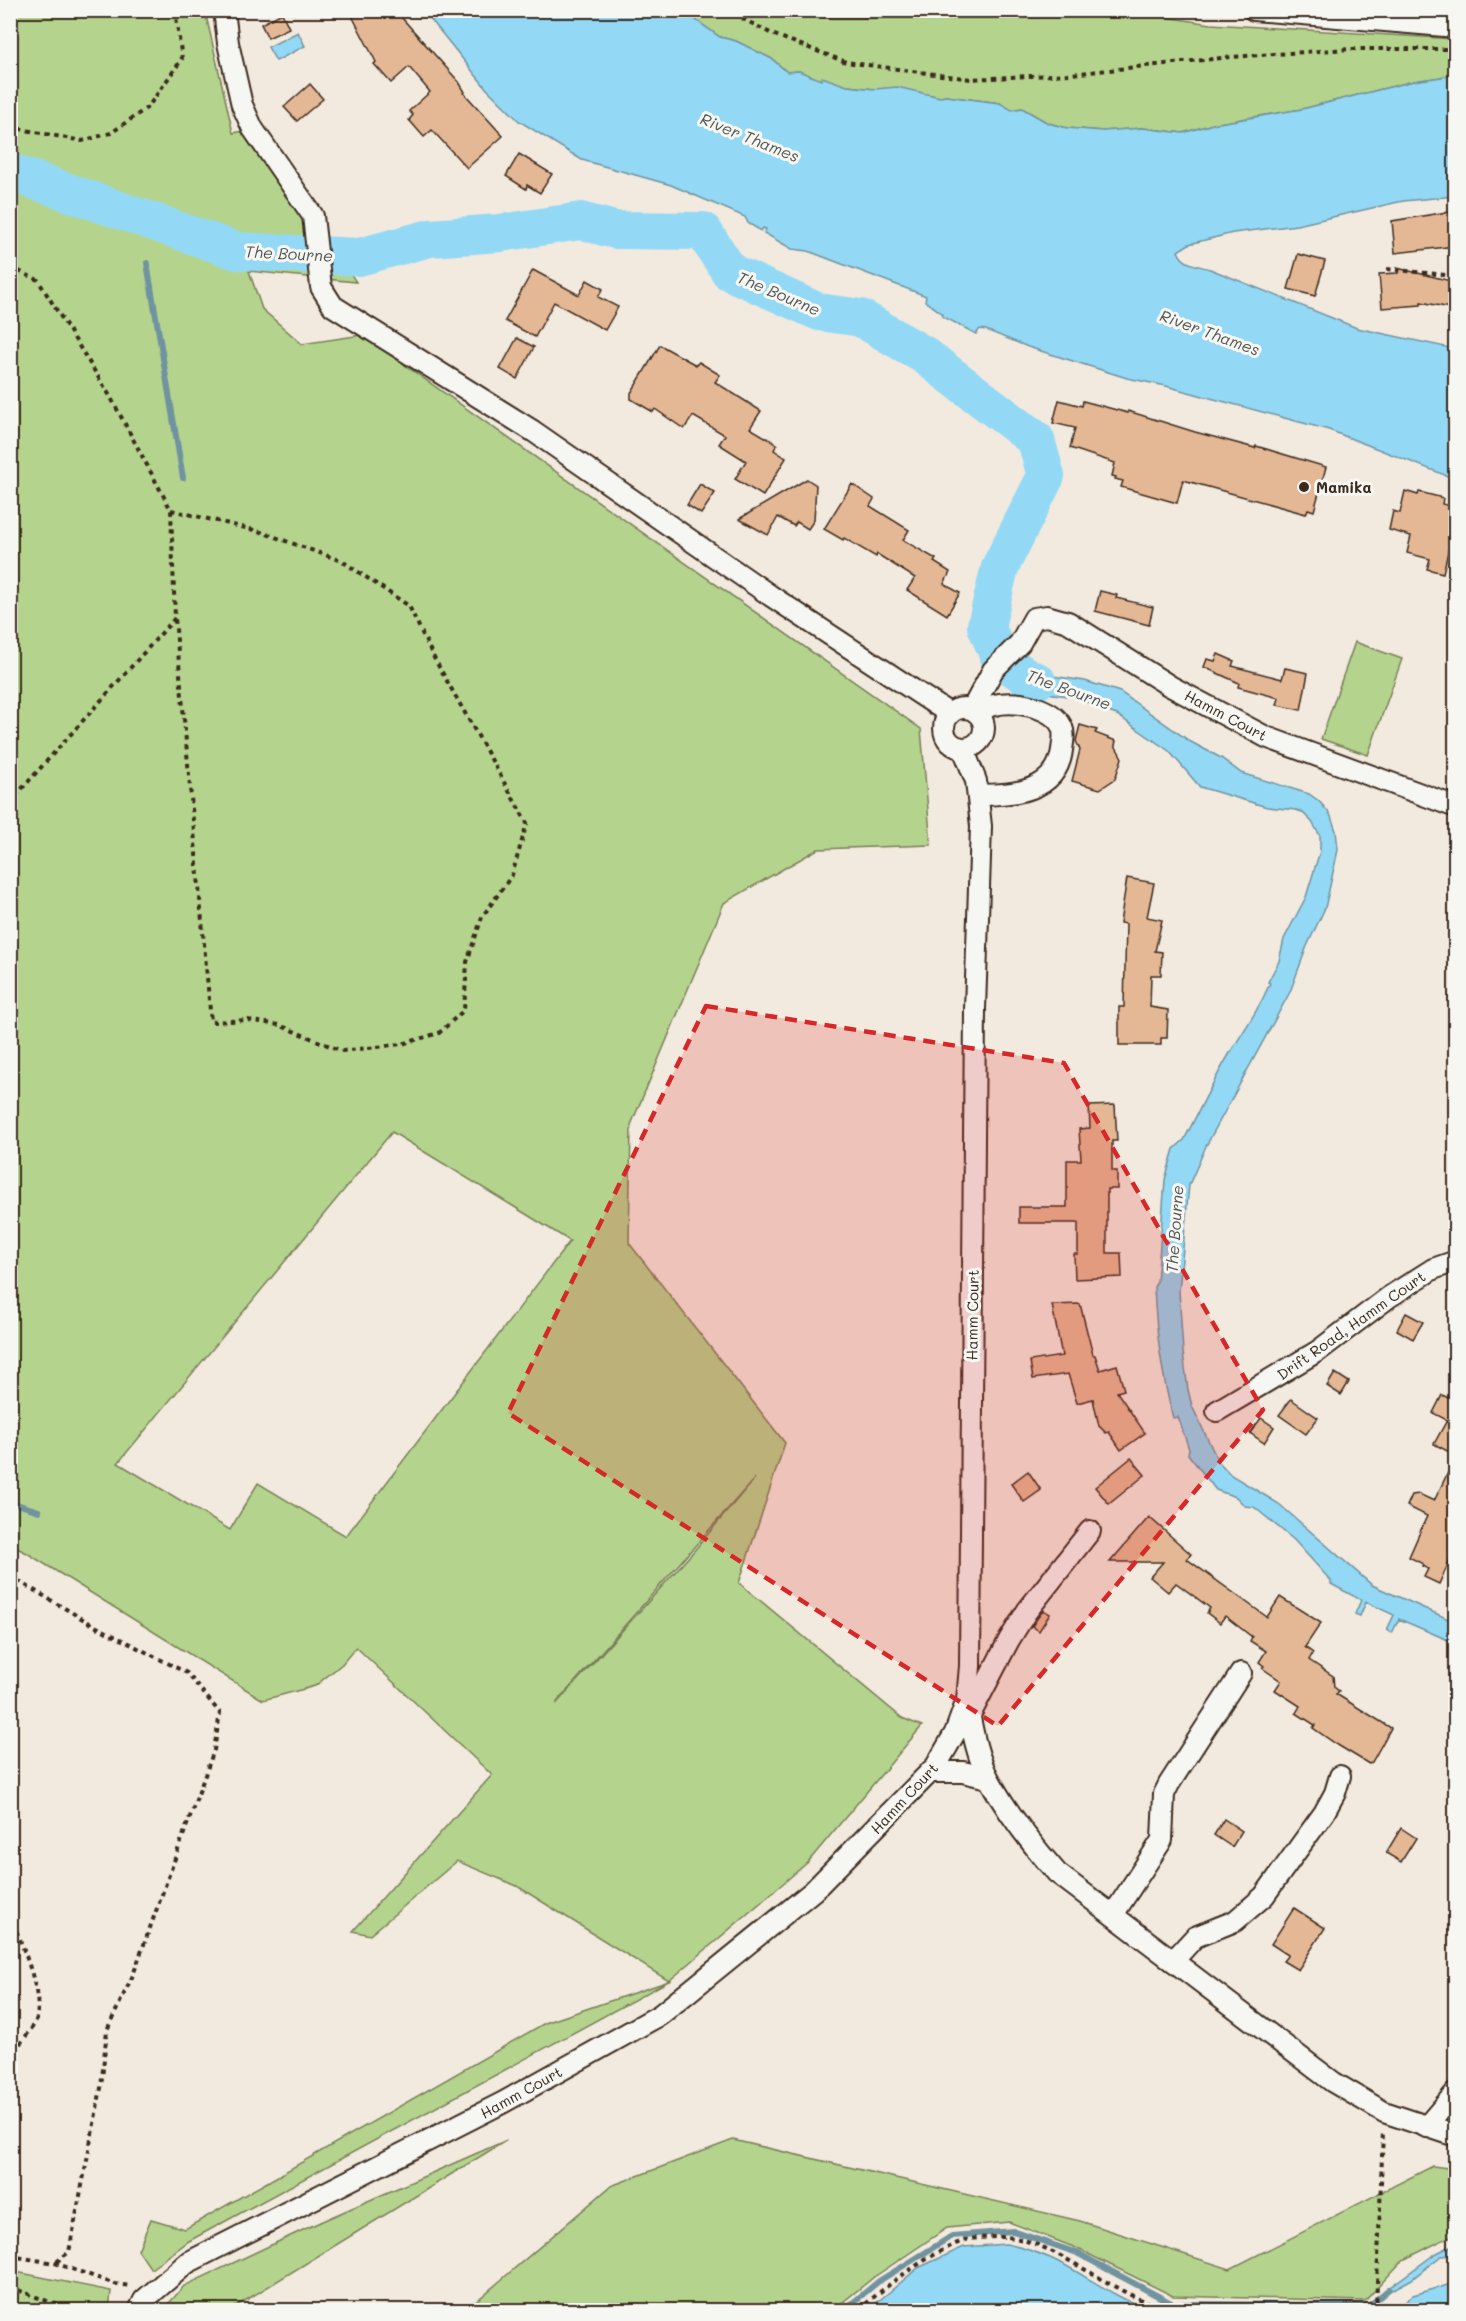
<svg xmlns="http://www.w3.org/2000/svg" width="1466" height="2321" viewBox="0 0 1466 2321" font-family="Mali,sans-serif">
  <rect width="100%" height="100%" fill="#f3eadf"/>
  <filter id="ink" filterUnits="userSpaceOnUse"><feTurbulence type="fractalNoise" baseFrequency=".0167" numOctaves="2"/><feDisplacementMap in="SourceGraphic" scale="12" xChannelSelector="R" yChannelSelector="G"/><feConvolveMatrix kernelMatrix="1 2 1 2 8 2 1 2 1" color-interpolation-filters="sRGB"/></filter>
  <g filter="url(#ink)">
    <g fill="#b4d48e" stroke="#787f56" stroke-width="1.5" fill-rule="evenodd">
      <path d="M11,11h194l28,122 20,-4 60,87 43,66 -107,-11 13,38 40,35 60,-9 559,394 10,116 -113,4 -94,54 -93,222 -2,118 156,200 -46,140 163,135 20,8 -114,136 -139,119 -480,260 -38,28 -13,-19 13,-31 34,10 360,-206 124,-42 -152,-95 -60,-25 -87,74 -17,-4 139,-156 -136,-128 -14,17 -27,22 -52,14 -236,-147 -16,-8zM392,1132l178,109 -224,295 -88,-53 -28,47 -112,-67zM755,1478l-62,74 -136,151v-1z"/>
      <path d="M683,11h74l76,7h171l148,-3 59,9 244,15v36l-41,6 -112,28 -89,15 -30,9 -41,-5 -39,3 -36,-3 -19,-5 -26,-15 -11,2 -11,-7 -54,-7 -6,1 -43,-9 -22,1 -28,-3 -26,-6 -22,-9 -12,1 -15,-13 -36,-18 -16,-4z"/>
      <path d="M1355,642l47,17 -34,96 -47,-16z"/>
      <path d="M507,2140l-277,170h-67l21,-24 136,-64z"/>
      <path d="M733,2140l347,81 150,48 203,-103 22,3v65l-52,26 -38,41 -192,-5 -97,-48 -67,-26 -62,6 -73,49 -41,33h-367l145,-124z"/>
      <path d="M11,2271l100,20 -2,19h-98z"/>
    </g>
    <g fill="#93d9f5" stroke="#70939f" stroke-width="1.5">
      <path d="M424,11h259l37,26 16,4 36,18 15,13 12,-1 22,9 1,-3 25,9 28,3 22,-2 43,10 6,-1 54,7 12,7 10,-2 26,15 19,5 36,3 39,-3 41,5 30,-9 89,-15 112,-28 41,-6v121l-52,5 -106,24 -64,8 -44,11 -11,7c5,14 19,14 32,18l147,59 98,21v130l-126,-49 -163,-44 -39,-8 -99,-31 -42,-17 -6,-1 -4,5 -34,-18 1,-2 -18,-13 1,-5 -118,-45 -16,-2 -28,-16 2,-4 -3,-1 -2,3 -13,-8 -3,-6 -74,-32 -89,-25 -63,-39 -33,-33z"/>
      <path d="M298,32l7,14 -29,15 -8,-14z"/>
      <path d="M1010,654l10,10 26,11 39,6 35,11 71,50 30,16 20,15 68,21 10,7 11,13 6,17 2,19 -13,58 -18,38 -17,46 -84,154 -17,39 -10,106 4,61 5,38 4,16 26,55 13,14 48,29 93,81 83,37v21l-56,-24 -7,14 -5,-3 7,-15 -28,-13 -6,14 -5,-2 6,-14 -30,-16v-3l-37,-41 -40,-33 -9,-1 -9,-9 -20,-7 -28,-36 1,-5 -11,-32 -5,1c-11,-43 -17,-86 -19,-131l3,-5 2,-24 6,-78 9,-31 10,-9c16,-31 31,-63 49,-92 14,-22 27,-41 37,-65l-2,-1 11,-21 5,-22 22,-42 14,-46v-15l-8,-14 -10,-10 -6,-2 -29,-3 -67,-20 -31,-36 -52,-36 -21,-7 -16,-10 -33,-5 -16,-7 -22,-10 -11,-11z"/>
      <path d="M1006,2244c20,4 39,11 57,20 29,16 57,36 88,46h-283l50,-42 46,-21z"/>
      <path d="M1451,2246l4,3v6l-14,1 -29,23 -20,11 -3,-1 1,-2 45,-33z"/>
      <path d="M1455,2283v26l-29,-1 -23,-4 10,-9z"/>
    </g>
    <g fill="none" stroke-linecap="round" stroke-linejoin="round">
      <g stroke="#70939f" stroke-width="6">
        <path d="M147,263l36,215"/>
        <path d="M10,1502l29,9"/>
        <path d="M844,2310l35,-29 73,-45 61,-5 64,22 96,51 196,2 20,-17"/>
      </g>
      <path stroke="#93d9f5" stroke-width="38" d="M10,172l227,79 122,6 71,-19 70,-5 81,-12 34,9 88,1 27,41 89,40 42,6 63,37 112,85 10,36 -46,91 -14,59 14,33 29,19 8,3"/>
    </g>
    <g fill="#e5b895" stroke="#3b2a1e" stroke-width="1.5">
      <path d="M349,10h49l4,8 57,64 6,10 -1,1 39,43 -36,32 -35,-38 -8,7 -15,-17 4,-5 -4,-4 21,-19 -21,-25 -18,16 -17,-19 2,-2z"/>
      <path d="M282,13l7,15 -21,10 -7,-14z"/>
      <path d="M310,84l13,15 -26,22 -13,-14z"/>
      <path d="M519,154l33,20 -12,19 -13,-8 -1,4 -20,-13z"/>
      <path d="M1454,211l1,35 -60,7 -3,-32z"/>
      <path d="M1298,254l27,7 -10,35 -27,-7z"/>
      <path d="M1397,268l58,14v27l-34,-7v3l-39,3 -3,-34 19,-1z"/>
      <path d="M533,270l46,25 8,-15 16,9 -5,8 20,10 -13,23 -51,-28 -19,35 -30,-16z"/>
      <path d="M517,338l17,9 -17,32 -17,-10z"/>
      <path d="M660,345l36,20 3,-3 21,13 -5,7 46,29 -11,17 27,16 -3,6 12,8 -23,38 -28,-17 11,-18 -27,-17 6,-9 -32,-19 -9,13 -29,-20 -2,3 -22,-13v-6z"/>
      <path d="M1059,400l23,6 1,-5 45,12v-2l67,21 60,16 1,-2 70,21 -12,44 -6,-2 -2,5 -123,-34 -6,23 -56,-16 2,-6 -8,-2 1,-2 -4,-1 3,-13 -45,-15 5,-20 -22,-5z"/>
      <path d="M807,479l9,6 -2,35 -6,9 -11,-7 -3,4 -16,-9 -10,18 -29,-16z"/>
      <path d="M700,484l15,9 -14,21 -14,-9z"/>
      <path d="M852,484l22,15 -4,7 39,24 -6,10 33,19 -2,3 16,10 -6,12 16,9 -13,22 -40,-25 8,-12 -38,-24 -1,3 -32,-19 -1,2 -19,-11z"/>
      <path d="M1405,491l13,4 1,-3 24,6 -1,6 13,3v15l-12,51 -16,-4 3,-10 -23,-6 4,-17 -22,-6 4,-19 7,2z"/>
      <path d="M1100,591l17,4 -1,3 37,9 -4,18 -54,-14z"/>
      <path d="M1218,654l16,7 -2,5 50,13 3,-11 23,5 -7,37 -24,-5 2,-7 -41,-11 1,-4 -35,-16 3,-8 8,2z"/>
      <path d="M1080,725l17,5 -2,3 21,8 -1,4 7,13 -7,21 -15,10 -28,-8 8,-31 -4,-9z"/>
      <path d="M1127,878l27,5 -7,34 15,3 -7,31 7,1 -1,23h-10l-1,32 18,3 -1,28h-6v7h-42v-38h5l2,-83 -6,-1z"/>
      <path d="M1115,1105l2,36h-5v30h5v18h-10v64h14l1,24 -47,2 -1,-25h4v-31h-59v-16h48v-47h14l-2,-31 11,-1 -1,-22z"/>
      <path d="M1080,1304l13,51h2l5,15 17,-5 7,25 -7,2 28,41 -24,17 -12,-18 -3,1 -7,-7 -6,-27 -16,4 -9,-29 -35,5 -3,-18 32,-5 -10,-51z"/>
      <path d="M1406,1313l17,9 -10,17 -16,-9z"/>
      <path d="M1335,1373l14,9 -8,13 -14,-9z"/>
      <path d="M1442,1395l13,6v54l-21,-11 13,-24 -14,-7z"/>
      <path d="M1291,1399l27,19 -12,16 -27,-19z"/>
      <path d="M1261,1418l13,9 -10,16 -14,-10z"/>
      <path d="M1131,1458l14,17 -36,29 -14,-17z"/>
      <path d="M1455,1458v91l-16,35 -15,-7 4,-8 -6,-3 1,-2 -14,-7 18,-41 -20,-10 5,-11 7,-1 15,7z"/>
      <path d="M1028,1471l13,19 -17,12 -13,-18z"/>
      <path d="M1149,1517l42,37 -4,5 80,58 13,-20 41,26 -16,24 8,6 -4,7 24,16 1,11 5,4 -3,3 55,34 -19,34 -3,2 -33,-20 -23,-16 2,-3 -19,-12 4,-7 -25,-16 6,-9 -19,-13 2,-2 -5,-4 7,-11 -16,-10 2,-4 -27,-21 -5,7 -13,-10 3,-5 -34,-25 -8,9 -18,-15 13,-15h-53z"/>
      <path d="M1043,1610l7,4 -11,17 -7,-5z"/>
      <path d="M1224,1819l18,12 -10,16 -18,-12z"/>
      <path d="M1401,1828l15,10 -15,24 -15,-9z"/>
      <path d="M1294,1908l31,20 -27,42 -15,-9 5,-6 -17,-11z"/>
    </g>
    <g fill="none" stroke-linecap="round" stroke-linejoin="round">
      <g stroke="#3b2a1e" stroke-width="24">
        <g id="minor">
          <path d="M224,10l4,33 14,62 11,24 60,87 8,71 12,19 200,125 238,165 179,118"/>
          <path d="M1254,10l202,17"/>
          <circle cx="964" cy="728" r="20"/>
          <path d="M972,709l21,-39 27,-27 14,-25 13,-2 21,6 102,64 96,51 190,70"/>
          <path d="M977,713c6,-3 11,-7 17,-8 20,-5 58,1 68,22 3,7 1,15 0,23 -5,42 -49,45 -84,45"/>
          <path d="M1217,1411l101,-60 71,-54 44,-28 23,-8"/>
          <path d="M967,1702c5,26 9,53 22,77 17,31 44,67 68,94l276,209 51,30 72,24"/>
          <path d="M970,1715l39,-75 18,-29 63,-80"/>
          <path d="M930,1772h33l25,6"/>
          <path d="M1113,1915l49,-75 2,-46 5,-10 72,-111"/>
          <path d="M1173,1961l22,-24 40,-16 29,-25 60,-83 11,-20 5,-17"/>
          <path d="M1426,2127l30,-35"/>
          <path d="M139,2310l5,-10 43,-37 315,-160 158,-88 153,-124 123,-125 19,-33 12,-33 3,-34 5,-657 6,-183 -5,-45 -13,-33"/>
        </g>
      </g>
      <g stroke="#3b2a1e" stroke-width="4" stroke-dasharray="4.5 4.5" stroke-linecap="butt">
        <path d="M726,10l46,24 74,28 125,17 100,-5 160,-17 118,-8h104"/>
        <path d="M10,127l72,14 29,-8 37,-26 34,-48 -7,-49"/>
        <path d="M10,267l28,13 72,116 61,114 4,108 -165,184"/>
        <path d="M1387,269l69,7"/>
        <path d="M171,510l87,21 84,30 67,45 25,52 93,165 -15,52 -30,42 -15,45 -3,48 -25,23 -37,11 -60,7 -63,-26 -31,-5 -37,2 -36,-404"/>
        <path d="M10,1576l83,49 94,48 33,40 -6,37 -81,225 -26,55 -6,58 -32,164 -14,11"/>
        <path d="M10,1914c10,28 32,74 27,103 -2,10 -20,30 -27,39"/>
        <path d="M10,2256l45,7 60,21 16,2"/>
        <path d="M10,2287l61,23"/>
        <path d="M859,2310c30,-27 64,-52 101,-68 11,-5 34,-5 46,-5 30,2 61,23 87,37 24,14 57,34 84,36"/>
        <path d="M1376,2310l7,-179"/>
      </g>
      <use href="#minor" stroke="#f6f6f2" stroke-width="20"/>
    </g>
  </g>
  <path fill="#d62828" fill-opacity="0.2" stroke="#d62828" stroke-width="4.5" stroke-dasharray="12 8" stroke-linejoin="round" d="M706,1006l358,57 199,347 -265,316 -490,-313z"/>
  <circle fill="#3b2a1e" stroke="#f6f6f2" stroke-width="2" cx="1304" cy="487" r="6"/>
  <g text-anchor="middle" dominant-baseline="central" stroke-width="6" stroke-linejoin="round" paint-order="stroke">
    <g font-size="15" font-weight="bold" fill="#3b2a1e" stroke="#f6f6f2" text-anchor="start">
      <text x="1316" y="487">Mamika</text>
    </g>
    <g font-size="15" fill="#3b2a1e" stroke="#f6f6f2">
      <text transform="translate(1226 715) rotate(28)">Hamm Court</text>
      <text transform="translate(972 1315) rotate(-89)">Hamm Court</text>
      <text transform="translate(1351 1325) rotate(-35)">Drift Road, Hamm Court</text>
      <text transform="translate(904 1798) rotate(-47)">Hamm Court</text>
      <text transform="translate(521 2092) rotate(-29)">Hamm Court</text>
    </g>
    <g font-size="16" font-style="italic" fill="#515654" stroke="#f6f6f2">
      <text transform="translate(750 137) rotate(22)">River Thames</text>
      <text transform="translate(289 253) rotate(3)">The Bourne</text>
      <text transform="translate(779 293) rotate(23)">The Bourne</text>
      <text transform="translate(1210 332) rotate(20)">River Thames</text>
      <text transform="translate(1069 689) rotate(20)">The Bourne</text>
      <text transform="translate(1174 1229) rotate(-86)">The Bourne</text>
    </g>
  </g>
  <rect width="1466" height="2321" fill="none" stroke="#f6f6f2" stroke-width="36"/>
  <rect x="18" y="18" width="1430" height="2285" fill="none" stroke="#3b2a1e" stroke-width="2" filter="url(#ink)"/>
</svg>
